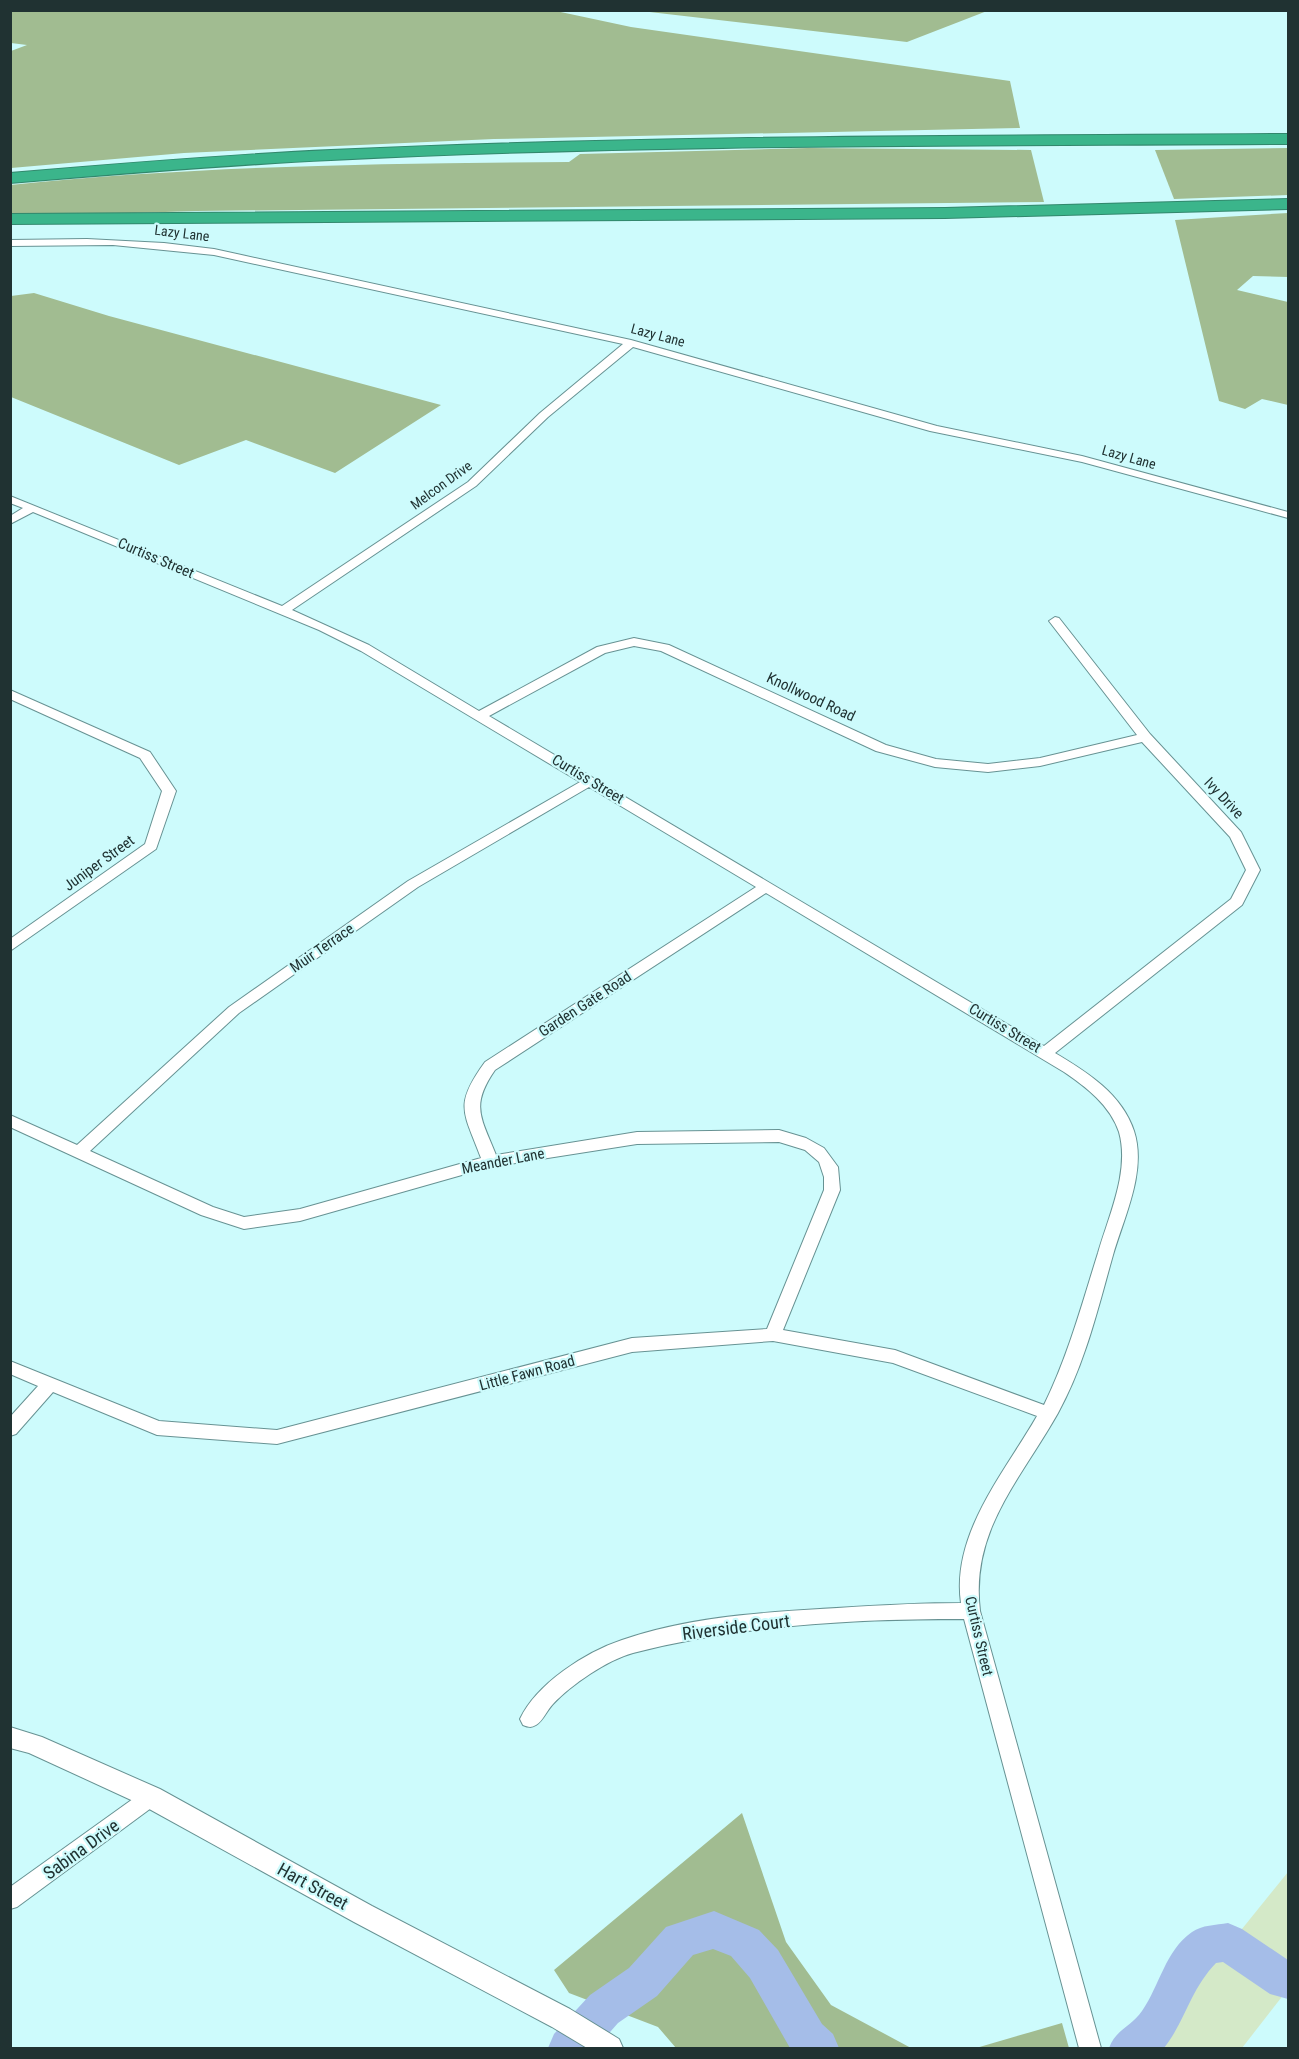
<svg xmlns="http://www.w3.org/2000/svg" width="1299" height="2059" viewBox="0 0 1299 2059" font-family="'Roboto Condensed',sans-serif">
  <rect width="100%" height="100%" fill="#cdfbfc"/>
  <path fill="#d4e9c8" d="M1288,1872v117l-46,59h-96z"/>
  <g fill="#a1bc91">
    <path d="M11,10l545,1 75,16 379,54 10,47 -526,11 -310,14 -173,15v-117l16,-6 -16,-2z"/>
    <path d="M641,11l346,-1v1l-80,31z"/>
    <path d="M808,148l223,2 13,52 -848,9 -185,6 -1,-32c186,-19 373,-22 559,-23l11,-8z"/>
    <path d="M1288,148v47l-114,4 -19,-49z"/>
    <path d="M1288,213v64l-35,-1 -16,14 51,12v103l-26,-6 -17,10 -26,-8 -44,-181z"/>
    <path d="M34,293l75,23 332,89 -106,68 -89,-33 -67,25 -168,-68v-101z"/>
    <path d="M742,1813l44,129 45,63 80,43h-235l-18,-21 -89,-34 -15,-23z"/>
    <path d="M1062,2023l7,25h-93z"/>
  </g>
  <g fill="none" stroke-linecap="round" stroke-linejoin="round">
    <g fill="#a5bde8" fill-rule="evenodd">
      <path d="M714,1911l45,19 19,20 44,74 11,10 6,14h-49l-40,-70 -19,-22 -18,-7 -20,6 -36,41 -39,27 -22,25h-48l6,-14 36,-39 39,-27 37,-41z"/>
      <path d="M1228,1923l14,6 46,31v39l-18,-5 -47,-32 -7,1c-26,27 -30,57 -52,85h-55c7,-19 22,-21 33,-37 18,-26 23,-60 50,-79 10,-7 24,-7 36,-9z"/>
    </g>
    <g stroke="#679293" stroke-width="2">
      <g id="minor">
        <path d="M87,239l77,4 50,6 417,91 306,86 145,30 206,56v6l-206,-56 -152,-31 -297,-84 -85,70 -72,69 -184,124 77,35 110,66 118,-64 37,-9 35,7 217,100 50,14 52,5 52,-6 97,-23 -88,-114 6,-4 4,1 91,116 91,98 19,38 -18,35 -187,148c32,19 67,41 79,78 13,40 -10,86 -21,124 -15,53 -28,109 -55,158 -37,66 -88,117 -78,198l121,437h-22l-115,-429c-111,0 -224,6 -331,34 -26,7 -62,32 -80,51 -6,6 -10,17 -17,21 -5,3 -8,2 -13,0l-3,-6c17,-36 66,-67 102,-79 63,-22 131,-27 198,-31 47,-3 93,-6 141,-6 -10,-69 44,-131 76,-187l-144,-53 -120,-22 -141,11 -355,92 -120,-9 -104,-43 -37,42 -6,2v-19l28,-31 -28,-12v-13l149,60 118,9 355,-92 135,-9 57,-139v-13l-5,-15 -14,-12 -26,-8 -142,2 -147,23 -190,54 -56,8 -43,-14 -191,-88v-12l67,30 152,-138 179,-126 172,-99 -219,-131 -42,-21 -286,-118 -23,12v-8l13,-8 -13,-5v-7l272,110 186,-124 72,-69 83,-69 -409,-89 -101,-10 -103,1v-6zM634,646l27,5 215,100 59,16 53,5 52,-6 102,-24 88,95 16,33 -15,29 -187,147 -555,-330 116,-63zM589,787l167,100 -271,175c-32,44 -21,50 -4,96l-181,51 -56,8 -31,-10 -123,-56 149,-138 179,-126zM766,893l298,179c22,15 46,33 55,60 11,39 -10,83 -21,121 -16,51 -30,103 -54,152l-149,-55 -112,-20 57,-140 -2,-23 -14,-19 -18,-10 -27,-8 -142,2 -141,23c-15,-38 -26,-49 -1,-85z"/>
        <path d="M10,690l140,62 26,39 -20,58 -146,102v-12l135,-95 17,-53 -22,-33 -130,-59z"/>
        <path d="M151,1788l7,3 3,6 -3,6 -141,104 -7,2v-22l134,-96z"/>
      </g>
    </g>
    <g stroke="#679293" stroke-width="2">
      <path id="tertiary" d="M10,1727l32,10 118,52 212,117 198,103 49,30 4,9h-36l-35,-21 -198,-105 -212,-117 -113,-52 -19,-5z"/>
    </g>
    <g stroke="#32876c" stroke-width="2">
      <g id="motorway">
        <path d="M1288,134v10c-319,2 -638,0 -957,16 -107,5 -214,14 -321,23v-10c107,-9 214,-18 321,-23 319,-15 638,-14 957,-16z"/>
        <path d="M1288,199v10l-343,9 -935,6v-10l935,-6z"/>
      </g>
    </g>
    <use href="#minor" fill="#fff" fill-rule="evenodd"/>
    <use href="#tertiary" fill="#fff" fill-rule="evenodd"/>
    <use href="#motorway" fill="#3bb58b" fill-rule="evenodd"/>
  </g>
  <g text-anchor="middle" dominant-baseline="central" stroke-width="4.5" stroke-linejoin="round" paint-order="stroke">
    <g font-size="14" fill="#203232" stroke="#cdfbfc">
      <text transform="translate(182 233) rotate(7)">Lazy Lane</text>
      <text transform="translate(658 335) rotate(15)">Lazy Lane</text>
      <text transform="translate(1129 457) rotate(16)">Lazy Lane</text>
      <text transform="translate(441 485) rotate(-36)">Melcon Drive</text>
    </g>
    <g font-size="15" fill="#203232" stroke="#cdfbfc">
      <text transform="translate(156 558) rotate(23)">Curtiss Street</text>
      <text transform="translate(811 697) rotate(25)">Knollwood Road</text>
      <text transform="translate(588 779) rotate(31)">Curtiss Street</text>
      <text transform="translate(1224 798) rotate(47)">Ivy Drive</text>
      <text transform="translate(99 863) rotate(-36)">Juniper Street</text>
      <text transform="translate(322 948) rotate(-35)">Muir Terrace</text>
      <text transform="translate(585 1004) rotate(-33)">Garden Gate Road</text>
      <text transform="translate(1005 1028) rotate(31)">Curtiss Street</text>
      <text transform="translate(503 1161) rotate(-11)">Meander Lane</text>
      <text transform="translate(527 1373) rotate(-15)">Little Fawn Road</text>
      <text transform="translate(979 1636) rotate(77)">Curtiss Street</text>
    </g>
    <g font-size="18" fill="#203232" stroke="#cdfbfc">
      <text transform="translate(736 1627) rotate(-7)">Riverside Court</text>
      <text transform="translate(81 1849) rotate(-36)">Sabina Drive</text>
      <text transform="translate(313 1886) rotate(29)">Hart Street</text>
    </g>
  </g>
  <rect width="1299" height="2059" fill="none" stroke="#203232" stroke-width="24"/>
</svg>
